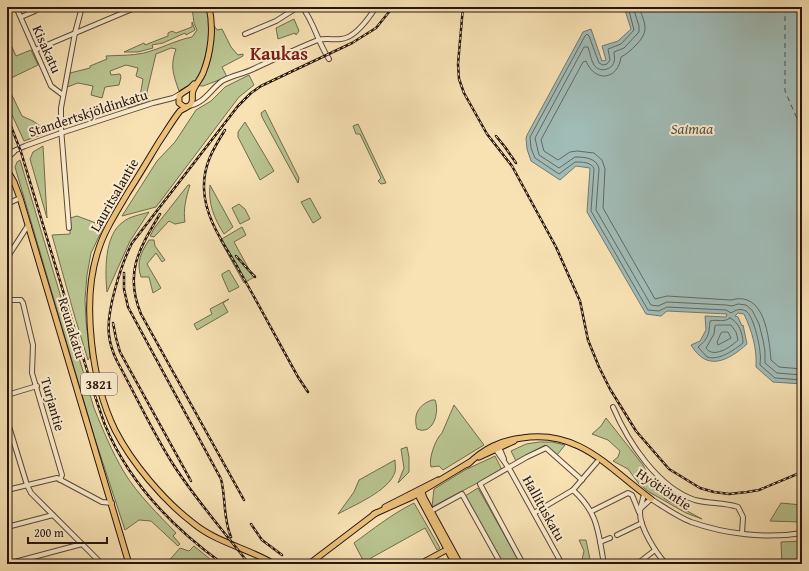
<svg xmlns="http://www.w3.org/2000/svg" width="809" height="571" viewBox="0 0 809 571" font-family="'Gentium Book Plus',serif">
  <rect width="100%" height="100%" fill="#f8e2b4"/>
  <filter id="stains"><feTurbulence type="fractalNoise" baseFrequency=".005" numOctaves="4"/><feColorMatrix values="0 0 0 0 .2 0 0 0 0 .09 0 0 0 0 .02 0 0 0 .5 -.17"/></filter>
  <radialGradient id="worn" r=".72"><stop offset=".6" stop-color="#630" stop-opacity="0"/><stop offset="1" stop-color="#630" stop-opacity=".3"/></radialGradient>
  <g fill="#b9c490" stroke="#706c4f">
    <path d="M192,7h15l2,11 8,12 5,-1 9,18 7,8 5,-1v2l-21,11 5,10 -24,9 -14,-1 -10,6c-6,-17 -9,-25 -3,-42l-5,-1 -15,6 -9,38 2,9 -21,7 -2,-8 5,-2 2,1 7,-3 3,-17 -7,-3 2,-8 -12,-3 -16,6 1,4 9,-1 1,3 -2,8 -14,2 -3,11 -11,-3 2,-9 -15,-3 -11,4 3,-14 20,-5v-2l17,-7 -1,-3c13,-1 25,0 38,-3 16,-4 32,-13 48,-16l5,-7 -3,-7z"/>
    <path d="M294,19l5,12 -3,4 -1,-2 -17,6 -2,-11z"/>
    <path d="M192,22l3,8 -9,5 -1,-2 -22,10 -11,2 1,3 -15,4h-14l20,-9 1,2 23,-9v-3l4,-2 4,2 16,-6z"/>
    <path d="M7,36l9,20 15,-6 7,15 -31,15z"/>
    <path d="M249,75l5,10 -15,12 -83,110 -34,9 35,-55 18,-19 21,-32 15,-9 14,-14z"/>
    <path d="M7,85l15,31 11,5 16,11 -25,9 -17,-37z"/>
    <path d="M265,110l34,68 -1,5 -36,-66 -1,-4z"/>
    <path d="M245,122l29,49 -14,9 -22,-43v-5z"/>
    <path d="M358,124l28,59 -5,1 -3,-3 3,-3 -21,-44h-4l-3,-8z"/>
    <path d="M43,146l4,72 -17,-59 3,-7z"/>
    <path d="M20,160l74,248c9,22 18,44 30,64 14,23 34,42 52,61l-3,3 7,8 -2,2 -27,-25 -12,-1 -14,10 -30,-91 -80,-272 2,-5z"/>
    <path d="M188,185h2c-4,13 -7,24 -5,37l-10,2 -6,-3 -15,16 -4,-1 5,-9z"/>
    <path d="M210,185l23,42 -9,7c-10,-16 -16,-30 -14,-49z"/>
    <path d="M310,198l11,20 -8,5 -12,-21z"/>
    <path d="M239,204l6,5 5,10 -10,5 -8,-16z"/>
    <path d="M149,212l-19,29 -23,51c-2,-20 -3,-57 16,-70 7,-6 17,-7 26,-10z"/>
    <path d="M77,216l27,10 -13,27 -4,22 -2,24 1,22 4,36 -2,3 -14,-46 -22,-79 18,-1v-16z"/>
    <path d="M242,227l4,8 -12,7 16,29 6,5 -12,7 -24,-43z"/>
    <path d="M149,240h5l1,6 10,14 -3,2 -6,-9 -9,11 14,24 -8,5 -4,-16h-8c-5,-14 0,-25 8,-37z"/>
    <path d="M229,270l10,17 -10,5 -7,-16v-2z"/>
    <path d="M229,299l-6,4 5,9 -31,18 -3,-6 18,-10 -2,-5z"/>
    <path d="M432,400h3c5,12 -2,36 -18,29 -4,-14 1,-24 15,-29z"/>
    <path d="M454,405l30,40 -41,25 -4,-4 -8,1c-3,-8 5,-29 11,-34z"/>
    <path d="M606,418l37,47 11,21 11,13 37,20 -16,-6 -37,-21 -10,-8 -11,-15 -15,-8 5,-4 2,-6 -12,-11 -16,-6 9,-8z"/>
    <path d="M539,442h13l13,3 -8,10 -12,-10 -29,16 -5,-10 15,-7z"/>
    <path d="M407,447l2,10v15l-11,11 6,-15 -3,-19z"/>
    <path d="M495,456l7,14 -70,37 2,-18 31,-19z"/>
    <path d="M395,460c0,4 1,9 0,12 -6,19 -41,33 -57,42l16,-22 5,-12z"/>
    <path d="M478,488l42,75 -3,1h-14l-38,-68z"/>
    <path d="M414,503l26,45 -3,2 -12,-22 -54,30 -1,6h-5l-11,-21c19,-14 38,-29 60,-40z"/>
    <path d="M781,503l21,2v17l-32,-1z"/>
    <path d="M579,540h7l5,24h-10l3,-13z"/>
    <path d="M802,541v23h-20l-1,-22z"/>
    <path d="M194,546l22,18h-50l14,-16 9,3z"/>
  </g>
  <path fill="#a1bcb7" stroke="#707973" d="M624,7h178v377l-29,-2 -17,-15c1,-19 -4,-36 -12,-53l-6,-1 -3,3 3,1 4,9 1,-1 4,19c-19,17 -40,28 -56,1l9,-4 6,-11 -1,-14 21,1 1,-3 -60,-3 -6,5 -15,-2 -59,-102 3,-44 -14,-2 -16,14 -29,-19 -4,-12 -1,-11 1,-3 56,-103 8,-3 11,32 4,-1 -4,-14 16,-5 13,-12z"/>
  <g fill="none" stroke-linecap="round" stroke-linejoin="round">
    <g stroke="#646862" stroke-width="1">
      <path d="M628,7l6,23 -13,14 -13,5 2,11 -3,4 -4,1 -4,-2 -10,-27 -2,-2 -2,2 -55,101 1,11 4,10 24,16 16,-12c7,0 17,0 19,7l-3,42 57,99 11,1 8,-4 59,3 5,3c5,-3 9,-5 15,-2 7,4 14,34 14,42 1,4 0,8 0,12l15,13 27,2"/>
      <path d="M633,7l6,19v6l-15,16 -10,4c0,3 1,7 0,10 -2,8 -15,11 -20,3 -3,-5 -4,-12 -6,-18h-4l-49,91 4,17 20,13 16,-11c10,0 22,1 24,12l-3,41 55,95 7,1 9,-4 59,3 6,1 6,-2 8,1 6,5 7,14 4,16 2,11v12l12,10 25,2"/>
      <path d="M639,7c6,17 11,24 -3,38 -5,5 -9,9 -15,12 -3,23 -26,26 -35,4l-3,1 -40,74 -2,4 3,11 14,9 12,-8 7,-1 17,2 8,7 3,9 -2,39 52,91 12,-3 64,4c34,-10 38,38 40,60l8,7 23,2"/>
      <path d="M730,318c9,4 13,16 13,25 -9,7 -24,18 -36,14l-9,-10c10,-8 11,-12 12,-26 7,-2 14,2 20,-3z"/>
      <path d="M717,325h14l5,7 2,8c-7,7 -25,19 -32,8l8,-14 1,-8z"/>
      <path d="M723,332h5l3,6 -13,7 -1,-3 4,-9z"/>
    </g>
    <path stroke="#524f49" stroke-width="1" stroke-dasharray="5 4" stroke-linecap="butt" d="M785,7v84l17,39"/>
    <g stroke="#5b4838" stroke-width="6">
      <g id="minor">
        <path d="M16,7l35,79 12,9"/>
        <path d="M302,7c12,15 16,36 27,52"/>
        <path d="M21,17l14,-6 4,-4"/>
        <path d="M245,34l31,-13 22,-14"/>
        <path d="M35,50l102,-43"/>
        <path d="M188,106c16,-2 22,-16 34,-25 9,-5 20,-7 29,-11 22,-10 44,-21 67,-30 8,-2 15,0 23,-1 14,-1 28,-21 35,-32"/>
        <path d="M7,154l18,-8 36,-13 92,-30 20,-5 7,-4"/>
        <path d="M7,158l7,-6"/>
        <path d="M7,204l13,-6"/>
        <path d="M69,228l-8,-100v-20l14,-75 7,-26"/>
        <path d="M7,258l20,-31 2,-1"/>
        <path d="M7,300h14l2,3 10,42 -1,28 30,102 -2,5"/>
        <path d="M7,395l30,-9"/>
        <path d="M613,407c15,35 45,81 82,93 14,4 29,2 43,7l5,10 -1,16"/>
        <path d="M7,420l20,65 4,8 71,71"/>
        <path d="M497,446l2,1 5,12"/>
        <path d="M494,447l16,23 52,94"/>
        <path d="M7,490l50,-12 45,24 10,1"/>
        <path d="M573,490c26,24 25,42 31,74"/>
        <path d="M644,494c-1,6 -4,12 -4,19 0,15 16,40 26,51"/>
        <path d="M640,509l11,-10c13,8 25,17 40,23 34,12 75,17 111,11"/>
        <path d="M431,511l31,-17 39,70"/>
        <path d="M592,511l36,-18 4,2 7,17"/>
        <path d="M534,513l39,-23 24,-28"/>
        <path d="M7,527l46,-12"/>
        <path d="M617,535l25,-12"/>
        <path d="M600,542l10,-4"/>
        <path d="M7,564l75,-20"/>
        <path d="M523,564l-43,-80 47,-27 19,-9 36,32"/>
        <path d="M637,564l18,-14"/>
      </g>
    </g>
    <g stroke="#27150e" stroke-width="7">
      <g id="major">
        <path d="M209,7c5,21 2,46 -6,66 -3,7 -8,12 -10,18 -2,5 1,9 -2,13 -3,4 -8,4 -11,7 -8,10 -14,21 -21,31 -11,18 -21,35 -32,52 -11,19 -23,37 -29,57 -17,51 -6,132 17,179 17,33 48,70 78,93 24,20 55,25 81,41"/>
        <path d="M186,107l-3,-1 -4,-3v-7c5,-6 10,-5 15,-12"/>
        <path d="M7,170l7,12 6,16 109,366"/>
        <path d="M479,457l35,-16"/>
        <path d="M468,464c17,-16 31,-23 54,-26 58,-9 87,31 129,61"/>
        <path d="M421,489l3,9 36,66"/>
        <path d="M417,493l38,71"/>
        <path d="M385,507l53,-27"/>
        <path d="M374,514l38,-17 58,-35"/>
        <path d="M309,564l67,-51"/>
        <path d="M420,564l28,-15"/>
      </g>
    </g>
    <use href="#minor" stroke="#faecce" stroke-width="4"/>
    <use href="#major" stroke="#ecc17a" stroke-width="5"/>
    <g stroke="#27150e" stroke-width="2.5">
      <g id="rail">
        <path d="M463,7l-5,57 1,15 5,14 23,41 25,32 44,81 24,54 8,39 11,27 11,22 26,42 33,38 31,19 14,4 15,2 18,-2 12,-2 43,-18"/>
        <path d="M7,116l14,36 72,238c4,12 8,24 12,35 24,58 68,103 118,139"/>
        <path d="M225,130c-12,19 -22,36 -21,59 1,30 21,56 35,81 20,35 39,71 59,107l10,15"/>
        <path d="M496,136l9,11 11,16"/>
        <path d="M160,214c-21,35 -36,59 -19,100l103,186"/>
        <path d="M236,256l19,21"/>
        <path d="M124,273v16l4,18 93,172c5,19 2,40 10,58"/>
        <path d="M113,323l3,15 4,14 71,129"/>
        <path d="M251,524l11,16 20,15"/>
        <path d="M249,564c-26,-34 -55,-66 -78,-103 -20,-32 -36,-67 -54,-100 -4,-8 -7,-17 -8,-26 -3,-24 12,-70 23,-92l106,-137 13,-13 10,-7 91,-43 24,-15 17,-21"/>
      </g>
    </g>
    <use href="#rail" stroke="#faecce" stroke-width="1" stroke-dasharray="3" stroke-linecap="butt"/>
  </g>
  <g text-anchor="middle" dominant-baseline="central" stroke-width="4" stroke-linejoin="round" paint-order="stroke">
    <rect fill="#faecce" stroke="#665648" stroke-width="1" x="81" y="373" width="36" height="22" rx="3"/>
    <g font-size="13" font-weight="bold" fill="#27150e">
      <text x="99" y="384">3821</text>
    </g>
    <g font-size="14" fill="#27150e" stroke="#faecce">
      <text transform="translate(47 49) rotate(66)">Kisakatu</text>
      <text transform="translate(88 113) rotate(-18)">Standertskjöldinkatu</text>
      <text transform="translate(114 195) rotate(-60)">Lauritsalantie</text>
      <text transform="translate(72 328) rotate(73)">Reunakatu</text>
      <text transform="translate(53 404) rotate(74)">Turjantie</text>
      <text transform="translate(664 489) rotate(34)">Hyötiöntie</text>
      <text transform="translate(544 508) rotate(61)">Hallituskatu</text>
    </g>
    <g font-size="15" font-style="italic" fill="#524f49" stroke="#faecce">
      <text x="692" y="128">Saimaa</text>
    </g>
    <g font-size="18" font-weight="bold" fill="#7a1f14" stroke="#faecce">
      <text x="279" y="53">Kaukas</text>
    </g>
  </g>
  <rect width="809" height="571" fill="none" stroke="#f8e2b4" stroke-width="24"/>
  <rect x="8" y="8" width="793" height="555" fill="none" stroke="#27150e" stroke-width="2"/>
  <rect x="12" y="12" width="785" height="547" fill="none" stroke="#27150e"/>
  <path d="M28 537v6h79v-6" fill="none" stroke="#27150e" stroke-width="2"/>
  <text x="34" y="537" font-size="12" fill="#27150e" stroke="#faecce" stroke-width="3" paint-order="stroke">200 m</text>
  <rect width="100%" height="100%" filter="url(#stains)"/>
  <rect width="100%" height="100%" fill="url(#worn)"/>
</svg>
